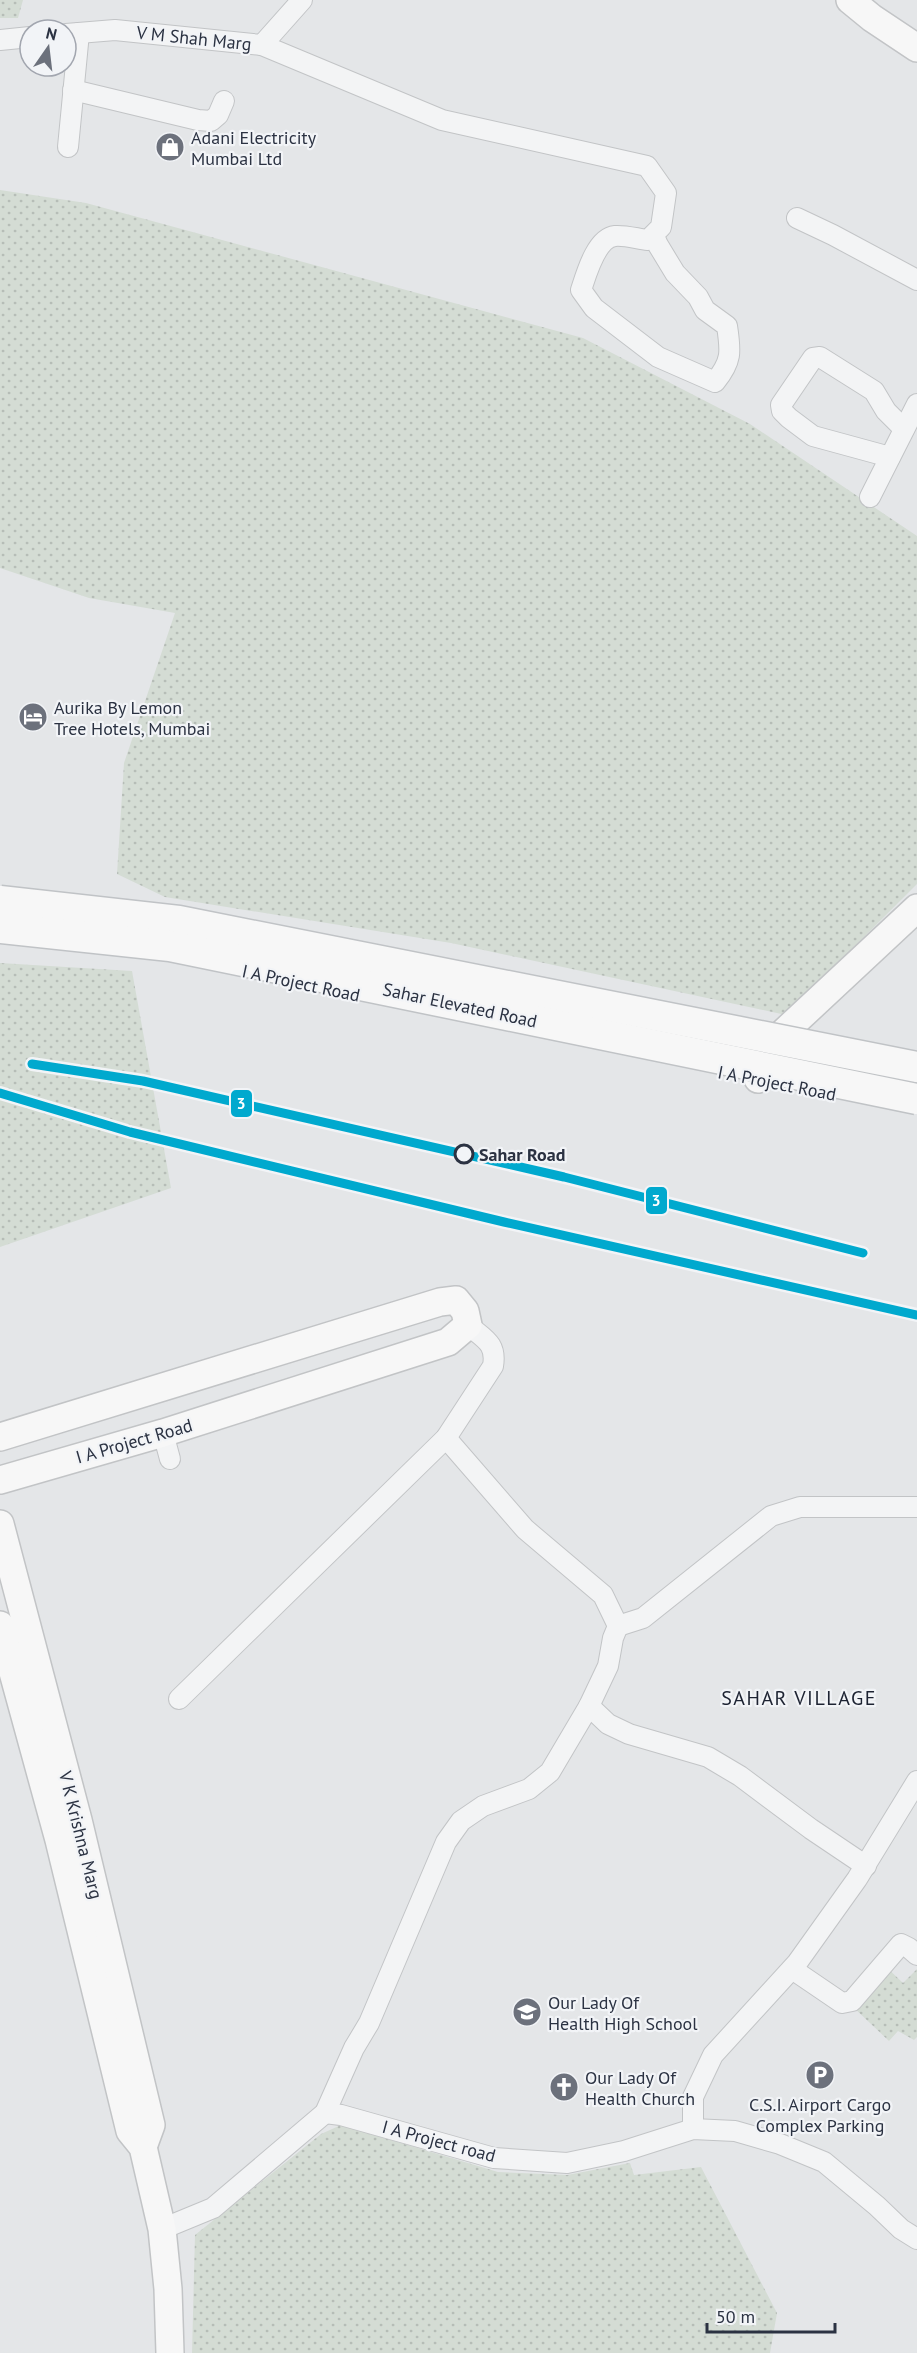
<svg xmlns="http://www.w3.org/2000/svg" width="917" height="2353" viewBox="0 0 917 2353" font-family="'PT Sans',sans-serif">
  <defs>
    <pattern id="grass-dots" width="8" height="8" patternUnits="userSpaceOnUse" patternTransform="scale(1.5)"><rect width="8" height="8" fill="#d4dcd4"/><path d="M2 2h.1M6 6h.1" fill="none" stroke="#b6bdb7" stroke-width="1.8" stroke-linecap="round"/></pattern>
  </defs>
  <rect width="100%" height="100%" fill="#e4e6e8"/>
  <g fill="url(#grass-dots)">
    <path d="M0,0h23l-5,18h-18z"/>
    <path d="M0,190l86,13 497,135 167,86 167,112v348l-131,131 -335,-72 -286,-46 -48,-23 7,-111 51,-150 -86,-15 -89,-30z"/>
    <path d="M0,963l132,8 39,217 -171,59z"/>
    <path d="M881,1962l22,21 14,-14v68l-3,3 -16,-9 -9,10 -37,-35 14,-15 12,-5 -4,-11z"/>
    <path d="M341,2125l157,47 69,3 63,-12 4,12 67,-8 76,146 -7,40h-578l3,-118 126,-101z"/>
  </g>
  <g fill="none" stroke-linecap="round" stroke-linejoin="round">
    <g stroke="#c2c4c6" stroke-width="22">
      <g id="street">
        <path d="M66,34l49,-4 147,15 40,-45"/>
        <path d="M0,40l30,-3"/>
        <path d="M262,45l180,75 205,46 19,27 -5,34 -13,13c-10,-1 -23,-5 -33,-4 -19,2 -29,39 -34,54l13,18 64,49 57,25c17,-21 16,-30 12,-56l-22,-16 -7,-13 -23,-24 -17,-28 -4,-9"/>
        <path d="M73,90l125,30 13,1 7,-6 6,-14"/>
        <path d="M68,147l11,-114"/>
        <path d="M797,218l36,17 84,45"/>
        <path d="M890,457l-77,-21 -24,-18 -7,-7 -1,-6 32,-47 7,-1 54,34 12,20 18,18"/>
        <path d="M870,497l47,-93"/>
        <path d="M163,1433l7,26"/>
        <path d="M618,1626l25,-8 128,-102 29,-9h117"/>
        <path d="M179,1699l267,-261 47,-72c4,-23 -9,-27 -25,-41"/>
        <path d="M589,1706l19,18 21,10 79,23 32,19 71,53 55,37"/>
        <path d="M792,1969l50,34 10,-2 49,-57 8,4 8,7"/>
        <path d="M325,2113l16,2 153,43 73,5 57,-12 69,-22 42,2 45,13 44,18 53,44 24,23 16,10"/>
        <path d="M693,2129v-32l20,-42 84,-92 60,-84 60,-98"/>
        <path d="M162,2229l51,-21 112,-95 29,-65 15,-25 77,-181 15,-21 22,-15 46,-17 21,-17 39,-66 19,-40 5,-28 5,-12 -15,-31 -78,-66 -79,-91"/>
      </g>
    </g>
    <g stroke="#c2c4c6" stroke-width="30">
      <g id="secondary">
        <path d="M850,0l22,18 45,30"/>
        <path d="M758,1079l25,-46 134,-125"/>
        <path d="M0,1437l440,-135 16,-2 9,11 3,14 -20,17 -285,91 -163,47"/>
        <path d="M0,1524l78,296 73,305 -8,22"/>
        <path d="M0,1625l59,215 71,291 13,16 19,82 6,60 2,64"/>
      </g>
    </g>
    <use href="#street" stroke="#f3f4f5" stroke-width="20"/>
    <use href="#secondary" stroke="#f7f7f7" stroke-width="27"/>
    <g stroke="#c0c3c6" stroke-width="33" stroke-linecap="butt">
      <g id="primary-bridge">
        <path d="M0,901l179,20 738,146"/>
        <path d="M0,928l170,18 747,153"/>
      </g>
    </g>
    <use href="#primary-bridge" stroke="#f7f7f7" stroke-width="30"/>
    <g stroke="#f2f4f7" stroke-width="14">
      <g id="metro-1">
        <path d="M32,1064l111,17 421,96 299,76"/>
        <path d="M0,1093l130,39 374,90 413,93"/>
      </g>
    </g>
    <use href="#metro-1" stroke="#00a9ce" stroke-width="9"/>
  </g>
  <defs>
    <g id="shop-disc" transform="scale(1.5)"><circle r="9.5" fill="#6c717c" stroke="#f2f4f7"/><path d="M-5-2.5h2.3a2.7 3.5 0 0 1 5.4 0H5L5.5 6h-11ZM-1.5-2.5h3a1.5 2.3 0 0 0-3 0Z" fill="#fff"/></g>
    <g id="hotel-disc" transform="scale(1.5)"><circle r="9.5" fill="#6c717c" stroke="#f2f4f7"/><path d="M-6-4.5h1.5V1H6V5H4.5V3h-9V5H-6ZM-4 0a1.8 1.8 0 1 1 3.6 0ZM.5 0V-2.5h3Q6-2.5 6 0Z" fill="#fff"/></g>
    <g id="school-disc" transform="scale(1.5)"><circle r="9.5" fill="#6c717c" stroke="#f2f4f7"/><path d="M0-5L7-2L0 1L-7-2ZM-4 1L0 2.5L4 1V4Q0 6-4 4Z" fill="#fff"/></g>
    <g id="parking-disc" transform="scale(1.5)"><circle r="9.5" fill="#6c717c" stroke="#f2f4f7"/><path d="M-3.5-5.5H1a3.5 3.5 0 0 1 0 7H-1V5.5H-3.5ZM-1-3.4V-.6H.8a1.4 1.4 0 0 0 0-2.8Z" fill="#fff"/></g>
    <g id="church-disc" transform="scale(1.5)"><circle r="9.5" fill="#6c717c" stroke="#f2f4f7"/><path d="M-1.2-6h2.4v3.5h3.3v2.4h-3.3V6h-2.4V-.1h-3.3v-2.4h3.3Z" fill="#fff"/></g>
  </defs>
  <g fill-rule="evenodd">
    <use href="#shop-disc" x="170" y="147"/>
    <use href="#hotel-disc" x="33" y="717"/>
    <use href="#school-disc" x="527" y="2012"/>
    <use href="#parking-disc" x="820" y="2075"/>
    <use href="#church-disc" x="564" y="2087"/>
  </g>
  <circle fill="#f2f4f7" stroke="#2b3242" stroke-width="3" cx="464" cy="1154" r="9"/>
  <g text-anchor="middle" dominant-baseline="central" stroke-width="4.5" stroke-linejoin="round" paint-order="stroke">
    <g font-size="18" fill="#2b3242" stroke="#f2f4f7">
      <text transform="translate(194 38) rotate(6)">V M Shah Marg</text>
      <text transform="translate(301 983) rotate(12)">I A Project Road</text>
      <text transform="translate(460 1005) rotate(12)">Sahar Elevated Road</text>
      <text transform="translate(777 1083) rotate(11)">I A Project Road</text>
      <text transform="translate(134 1441) rotate(-16)">I A Project Road</text>
      <text transform="translate(81 1835) rotate(76)">V K Krishna Marg</text>
      <text transform="translate(439 2141) rotate(15)">I A Project road</text>
    </g>
    <g font-size="18" fill="#2b3242" stroke="#f2f4f7" text-anchor="start">
      <text x="191" y="137">Adani Electricity<tspan x="191" dy="21">Mumbai Ltd</tspan></text>
      <text x="54" y="707">Aurika By Lemon<tspan x="54" dy="21">Tree Hotels, Mumbai</tspan></text>
      <text x="548" y="2002">Our Lady Of<tspan x="548" dy="21">Health High School</tspan></text>
      <text x="585" y="2077">Our Lady Of<tspan x="585" dy="21">Health Church</tspan></text>
      <text x="820" y="2104" text-anchor="middle">C.S.I. Airport Cargo<tspan x="820" dy="21">Complex Parking</tspan></text>
    </g>
    <g font-size="18" font-weight="bold" fill="#2b3242" stroke="#f2f4f7" text-anchor="start">
      <text x="479" y="1154">Sahar Road</text>
    </g>
    <g font-size="20" letter-spacing="1.5" fill="#1d2332" stroke="#f2f4f7">
      <text x="799" y="1698">SAHAR VILLAGE</text>
    </g>
  </g>
  <g stroke="#f2f4f7" stroke-width="2">
    <rect x="230" y="1089" width="23" height="29" rx="6" fill="#00a9ce"/>
    <rect x="645" y="1186" width="23" height="29" rx="6" fill="#00a9ce"/>
  </g>
  <g font-size="16" text-anchor="middle" font-weight="bold" fill="#fff">
    <text x="241" y="1109">3</text>
    <text x="656" y="1206">3</text>
  </g>
  <g transform="translate(48 48) rotate(14)"><circle r="28" fill="#f2f4f7" stroke="#a2a6af" stroke-width="1.5"/>
  <path d="M0-4.5L10 22L0 15L-10 22Z" fill="#6c717c"/>
  <text y="-9" font-size="16" font-weight="bold" text-anchor="middle" fill="#2b3242">N</text>
  </g>
  <path d="M707 2323v9h128v-9" fill="none" stroke="#2b3242" stroke-width="3"/>
  <text x="716" y="2323" font-size="18" fill="#2b3242" stroke="#f2f4f7" stroke-width="4.5" paint-order="stroke">50 m</text>
</svg>
